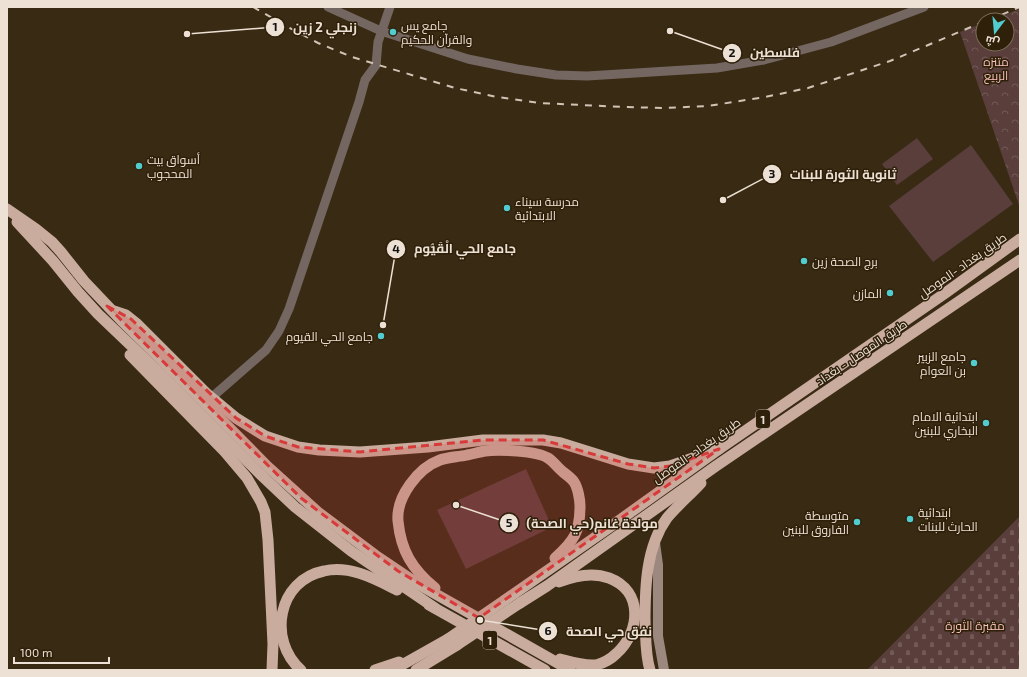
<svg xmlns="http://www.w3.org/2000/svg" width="1027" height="677" viewBox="0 0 1027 677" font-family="'Exo 2',Cairo,sans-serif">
  <defs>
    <pattern id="cemetery-stones" width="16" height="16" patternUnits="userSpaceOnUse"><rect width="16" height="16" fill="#593e3b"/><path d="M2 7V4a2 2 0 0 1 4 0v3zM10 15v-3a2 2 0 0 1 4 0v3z" fill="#715a56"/></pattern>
    <pattern id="park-crowns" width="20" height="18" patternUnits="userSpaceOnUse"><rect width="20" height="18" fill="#593e3b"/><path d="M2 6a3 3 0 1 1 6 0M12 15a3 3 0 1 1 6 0" fill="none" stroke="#715a56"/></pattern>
  </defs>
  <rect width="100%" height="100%" fill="#392a14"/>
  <path fill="url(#cemetery-stones)" d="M1020,516v154h-153z"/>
  <path fill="url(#park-crowns)" d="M1020,9v199l-60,-176 23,-9v21h24v-24h-16z"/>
  <g fill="#593e3b">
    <path d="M917,138l16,21 -36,26 -15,-21z"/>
    <path d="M971,145l42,59 -80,58 -44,-56z"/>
    <path d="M526,469l26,58 -86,42 -29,-59z"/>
  </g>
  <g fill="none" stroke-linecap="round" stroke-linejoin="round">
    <g stroke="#746761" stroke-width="9">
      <path d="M328,7l53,24 87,28 49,10 39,6 31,1 130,-8 47,-8 67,-18 93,-35"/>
      <path d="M211,398l55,-48 13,-19 10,-22 70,-207 6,-22 11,-15 2,-23 12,-35"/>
    </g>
    <path stroke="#9c887e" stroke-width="10" d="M655,543l3,22v71l6,34"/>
    <g stroke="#c9ac9e" stroke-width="11">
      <path d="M7,209l29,20 16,13 9,10 23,29 38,40 51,50 94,95 52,47 56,42 43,29 152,86"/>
      <path d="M17,222l36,39 25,31 20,22 67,64 94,95 36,34 56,44 84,57"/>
      <path d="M114,311l12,4 10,8 70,70 30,25 29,18 33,11 21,3 41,2 68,-5 55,-7h60l18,3 67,21 26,4 16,-2 49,-17"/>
      <path d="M130,355l95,97 22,26 14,24 4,10 3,28 5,104 -1,26"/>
      <path d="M559,582c15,-6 34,-10 50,-4 35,13 31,54 8,75 -6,6 -13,10 -21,12 -13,1 -25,-3 -36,-6"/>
      <path d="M435,588c-23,-19 -34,-37 -37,-67 -2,-24 20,-53 42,-61 8,-3 18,-3 27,-5 6,-1 12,-3 18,-4 13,-2 52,0 63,7 5,3 10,10 15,14 4,3 9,7 11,10 4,6 6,18 6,24 0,26 -6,35 -25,52"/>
      <path d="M505,600l105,-73 109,-78 225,-155 76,-55"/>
      <path d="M520,603l27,-17 169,-120 304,-206"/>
      <path d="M429,605l116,65"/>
      <path d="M301,670c-34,-30 -23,-90 23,-99 26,-6 51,8 73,19"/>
      <path d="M375,670l24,-8"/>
      <path d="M393,670l55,-31"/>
      <path d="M416,670l41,-25"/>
      <path d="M650,670c-5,-16 -4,-33 -5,-49 0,-34 1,-74 22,-103 9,-11 24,-24 34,-35"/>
    </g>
    <g stroke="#d0c4b5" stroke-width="2" stroke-dasharray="7 7" stroke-linecap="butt">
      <path d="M253,7l35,20 30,16 34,14 103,31 42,9 43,6 84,4 41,1 43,-2 57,-9 43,-9 82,-27 93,-39"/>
      <path d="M989,20l31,-13"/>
    </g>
    <g stroke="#c9ac9e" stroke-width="11">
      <path d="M448,639l57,-39"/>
      <path d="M457,645l63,-42"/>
    </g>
  </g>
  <path fill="#d83a39" fill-opacity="0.2" stroke="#d83a39" stroke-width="3" stroke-dasharray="8 5" stroke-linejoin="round" d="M107,306l24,13 105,99 29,18 33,11 62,5 123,-12h60l85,24 26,4 16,-2 49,-17 -240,169 -81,-47 -97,-73z"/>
  <g fill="#52cdcf" stroke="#2f200a" stroke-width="1.5">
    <circle cx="393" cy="32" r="4"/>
    <circle cx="139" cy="166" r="4"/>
    <circle cx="507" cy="208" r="4"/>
    <circle cx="804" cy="261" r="4"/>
    <circle cx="890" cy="293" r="4"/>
    <circle cx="381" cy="336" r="4"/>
    <circle cx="974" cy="363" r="4"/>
    <circle cx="986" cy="423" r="4"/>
    <circle cx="910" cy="519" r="4"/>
    <circle cx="857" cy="522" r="4"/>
  </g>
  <g text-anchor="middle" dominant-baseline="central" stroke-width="3" stroke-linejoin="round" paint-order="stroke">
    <g fill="#2f200a" stroke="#b3a797" stroke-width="1">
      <rect x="756" y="410" width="14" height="18" rx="3"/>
      <rect x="483" y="631" width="14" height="18" rx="3"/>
    </g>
    <g font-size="11" font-weight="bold" fill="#ece1d4">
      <text x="763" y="419">1</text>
      <text x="490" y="640">1</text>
    </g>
    <g font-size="12" fill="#ece1d4" stroke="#2f200a" text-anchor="start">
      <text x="401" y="25">جامع يس<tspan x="401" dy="14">والقرآن الحكيم</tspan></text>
      <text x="147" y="159">أسواق بيت<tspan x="147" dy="14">المحجوب</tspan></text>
      <text x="515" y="201">مدرسة سيناء<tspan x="515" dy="14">الابتدائية</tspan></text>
      <text x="812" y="261">برج الصحة زين</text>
      <text x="882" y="293" text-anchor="end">المازن</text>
      <text x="373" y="336" text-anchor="end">جامع الحي القيوم</text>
      <text x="966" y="356" text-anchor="end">جامع الزبير<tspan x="966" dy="14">بن العوام</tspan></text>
      <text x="978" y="416" text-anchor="end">ابتدائية الامام<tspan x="978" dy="14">البخاري للبنين</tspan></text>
      <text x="918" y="512">ابتدائية<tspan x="918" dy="14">الحارث للبنات</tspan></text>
      <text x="849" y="515" text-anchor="end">متوسطة<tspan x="849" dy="14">الفاروق للبنين</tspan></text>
    </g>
    <g font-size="12" fill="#f8c2bc" stroke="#2f200a">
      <text x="996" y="61">متنزه<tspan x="996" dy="14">الربيع</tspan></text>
      <text x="975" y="625">مقبرة الثورة</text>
    </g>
    <g font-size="12" fill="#ece1d4" stroke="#2f200a">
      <text transform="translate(962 265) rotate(-35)">طريق بغداد -الموصل</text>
      <text transform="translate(861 352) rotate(-34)">طريق الموصل - بغداد</text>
      <text transform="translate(696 450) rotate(-35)">طريق بغداد -الموصل</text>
    </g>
  </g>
  <path fill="none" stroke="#ece1d4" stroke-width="1.5" d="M187 34L275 27M670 31L732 53M723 200L772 174M383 325L396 249M456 505L509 523M480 620L548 631"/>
  <g fill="#ece1d4" stroke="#2f200a" stroke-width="1.5">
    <circle cx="187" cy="34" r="4"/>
    <circle cx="670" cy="31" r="4"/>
    <circle cx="723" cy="200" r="4"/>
    <circle cx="383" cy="325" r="4"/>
    <circle cx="456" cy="505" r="4"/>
    <circle cx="480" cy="620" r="4"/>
    <circle cx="275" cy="27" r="10"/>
    <circle cx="732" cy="53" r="10"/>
    <circle cx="772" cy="174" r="10"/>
    <circle cx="396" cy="249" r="10"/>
    <circle cx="509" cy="523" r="10"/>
    <circle cx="548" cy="631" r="10"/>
  </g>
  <g font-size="12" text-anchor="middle" font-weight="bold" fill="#111">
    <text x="275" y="31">1</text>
    <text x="732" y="57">2</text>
    <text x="772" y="178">3</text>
    <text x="396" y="253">4</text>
    <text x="509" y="527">5</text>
    <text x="548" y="635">6</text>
  </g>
  <g font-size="13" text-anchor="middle" font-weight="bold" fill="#ece1d4" stroke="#2f200a" stroke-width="3" stroke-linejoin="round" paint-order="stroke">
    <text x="325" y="32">زنجلي 2 زين</text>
    <text x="775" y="57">فلسطين</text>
    <text x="843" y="179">ثانوية الثورة للبنات</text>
    <text x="465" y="253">جامع الحي الْقَيُّوم</text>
    <text x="592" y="528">مولدة غانم(حي الصحة)</text>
    <text x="609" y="636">نفق حي الصحة</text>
  </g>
  <rect width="1027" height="677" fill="none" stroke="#ece1d4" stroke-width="16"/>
  <g transform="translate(995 32) rotate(196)"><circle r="19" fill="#2f200a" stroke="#7b6d5b"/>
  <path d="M0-3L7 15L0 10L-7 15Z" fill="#52cdcf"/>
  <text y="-6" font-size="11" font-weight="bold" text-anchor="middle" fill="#ece1d4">ش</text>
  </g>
  <path d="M14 657v6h95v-6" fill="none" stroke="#ece1d4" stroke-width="2"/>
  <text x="20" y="657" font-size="12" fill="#ece1d4" stroke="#2f200a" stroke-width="3" paint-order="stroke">100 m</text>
</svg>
